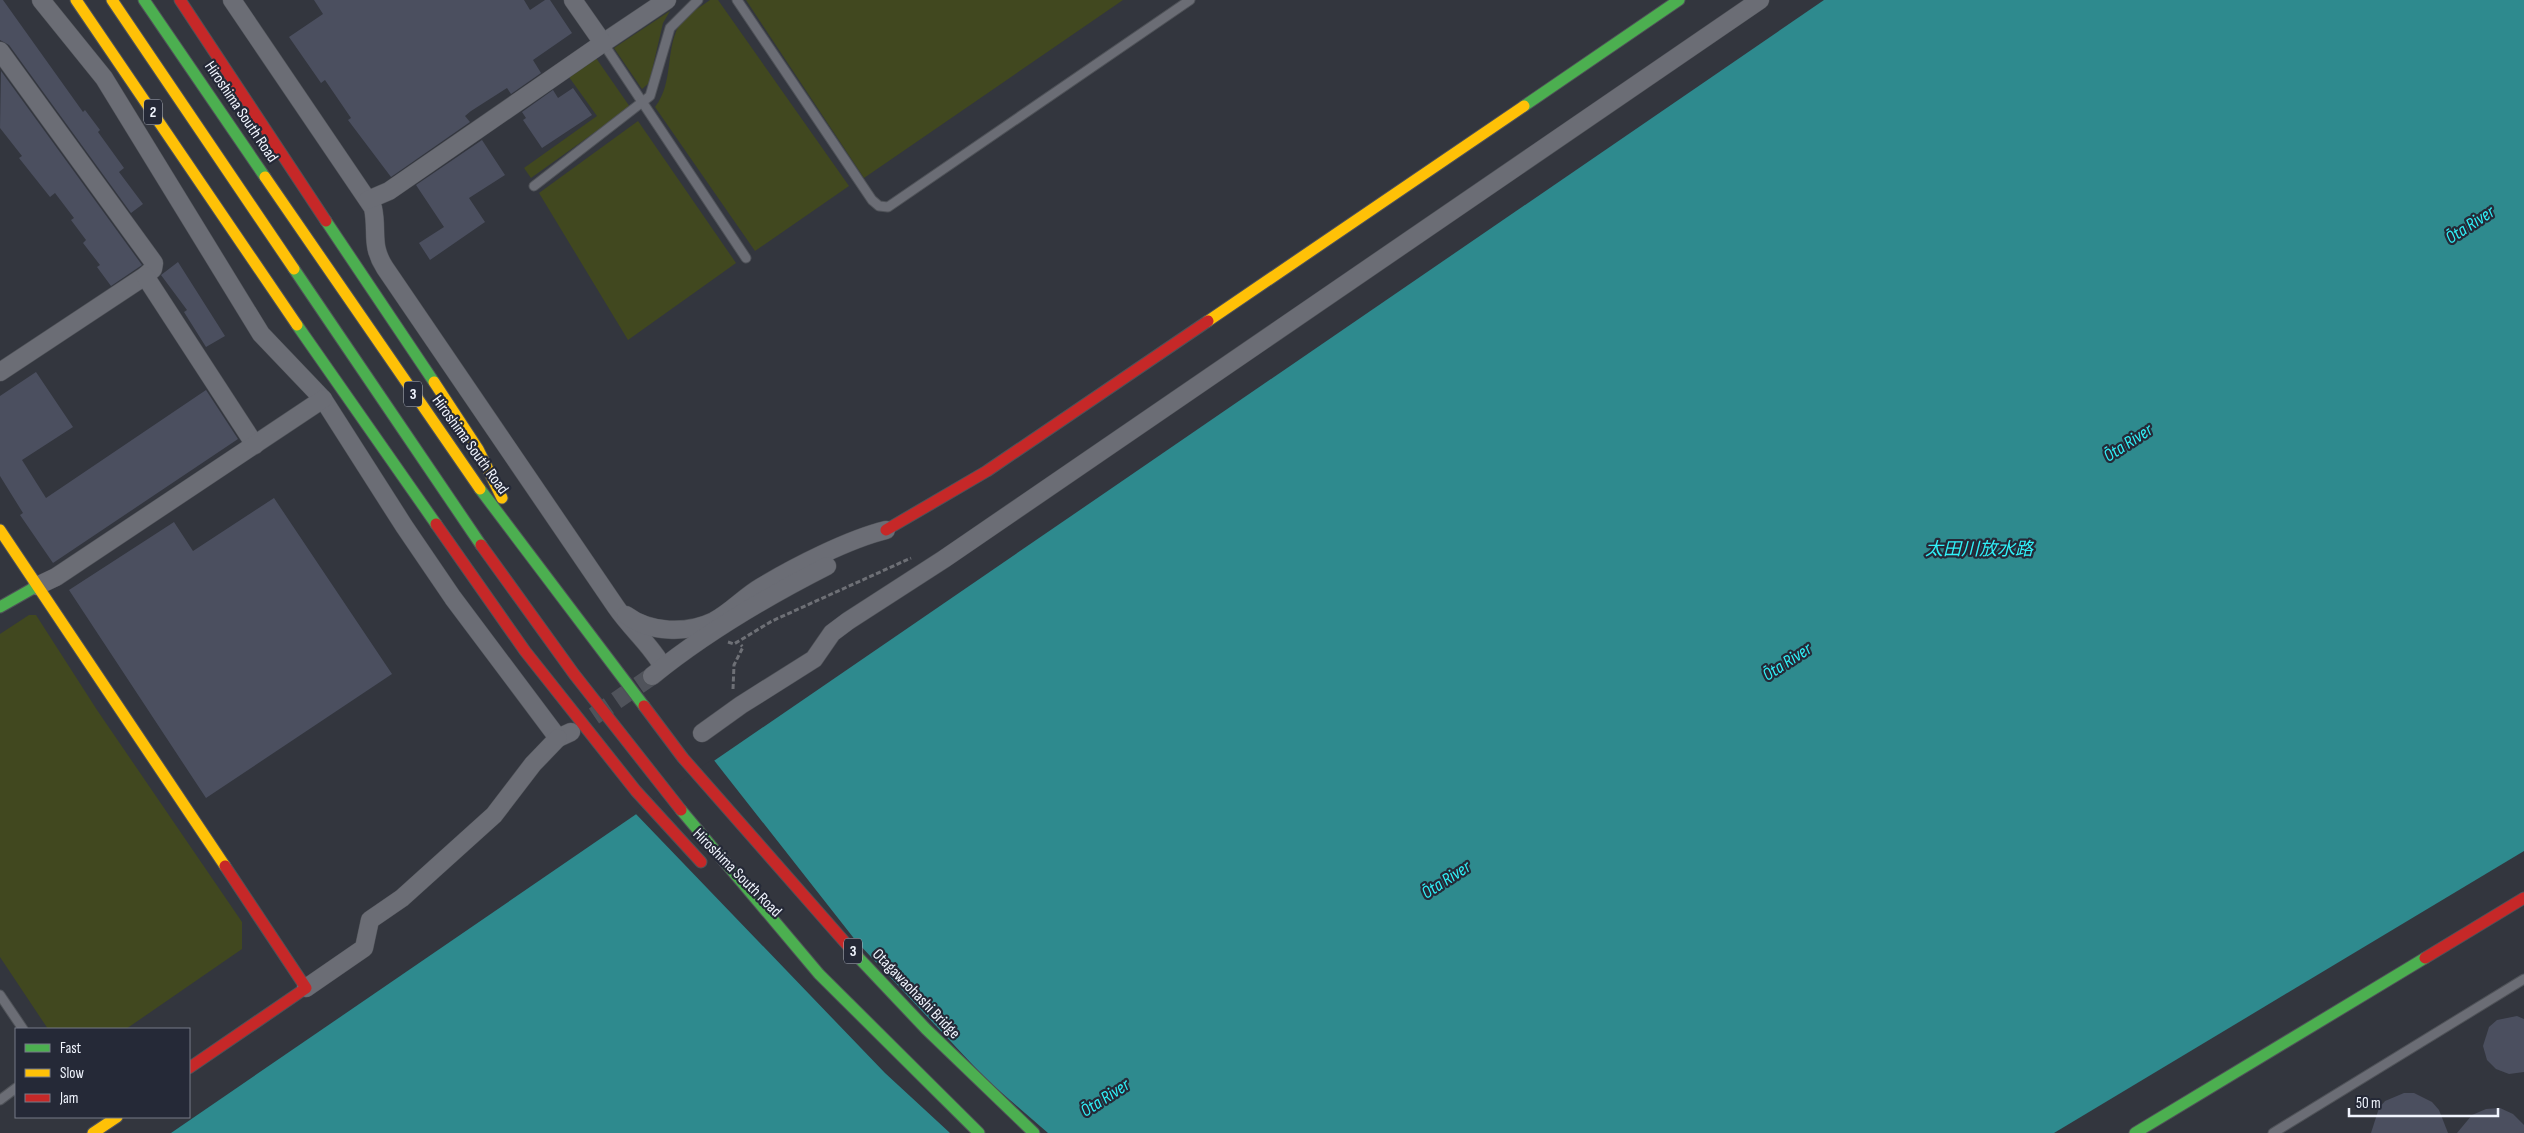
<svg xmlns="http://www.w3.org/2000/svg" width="2524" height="1133" viewBox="0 0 2524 1133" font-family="'Sofia Sans Condensed','Noto Sans JP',sans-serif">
  <rect width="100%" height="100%" fill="#33363e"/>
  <g fill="#41481f">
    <path d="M710,0h8l131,186 -94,65 -100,-144c20,-25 9,-62 27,-86 7,-8 20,-15 28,-21z"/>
    <path d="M746,0h377l-259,178z"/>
    <path d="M670,11l-7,12 -14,60 -7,6 -28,-41z"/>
    <path d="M596,58l34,49 -99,71 -7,-10 73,-52 -28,-39z"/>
    <path d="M638,121l98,142 -108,77 -89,-147z"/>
    <path d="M29,615h7l61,95 145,212v27l-116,80h-78l-48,-72v-323z"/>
  </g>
  <path fill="#2e8a8e" d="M1824,0h700v851l-470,282h-1883z"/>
  <path fill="#33363e" d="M713,759l143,182 131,139 61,53h-98l-65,-60 -251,-261z"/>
  <g fill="#4b4f5f">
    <path d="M0,0h3l80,112 2,-2 15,20 -2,2 26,36 -5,4 24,32 -12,9 -122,-168 -9,-5z"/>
    <path d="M314,0h210l6,10 15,-10h5l22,33 -39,27 8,13 -30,21 -4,-6 -36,23 -6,5 5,6 -79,55 -43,-57 3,-2 -26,-38 -4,3 -32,-46 34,-23z"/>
    <path d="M1,71l141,194 -31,21 -14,-19 3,-2 -17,-22 3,-3 -15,-20 3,-2 -19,-25 -5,4 -31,-39 3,-2 -22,-28z"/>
    <path d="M573,88l19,27 -50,33 -19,-28 3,-2 -4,-6 31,-22 5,8z"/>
    <path d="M482,140l23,35 -36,23 16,24 -55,38 -11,-17 25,-16 -28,-42z"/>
    <path d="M178,262l47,74 -19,11 -22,-35 3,-2 -26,-35z"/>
    <path d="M36,372l37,55 -51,33 24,38 160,-108 32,49 -185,124 -33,-48 3,-2 -23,-37v-80z"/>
    <path d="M274,498l118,176 -186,124 -137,-208 105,-68 19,29z"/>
    <path d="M2517,1016l7,3v53l-15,2 -13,-5 -9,-9 -4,-14 6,-19 8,-7z"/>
    <path d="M2404,1093h10l18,9 7,8 9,23h-77l8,-25 6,-7z"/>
    <path d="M2500,1108l13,6 11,11v8h-67l15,-18 14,-6z"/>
  </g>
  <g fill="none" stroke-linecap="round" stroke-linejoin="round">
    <path stroke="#50535b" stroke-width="18" stroke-dasharray="18 9" stroke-linecap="butt" d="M594,716l58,-40"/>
    <g stroke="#4f5258" stroke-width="11">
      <g id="lane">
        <path d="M737,0l135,200 7,6 9,1 302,-207"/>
        <path d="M603,43l143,215"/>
        <path d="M534,186l116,-90 20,-68 28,-28"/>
        <path d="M0,995l23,34"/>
        <path d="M0,1100l16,-12"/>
        <path d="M2273,1133l251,-154"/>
      </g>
    </g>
    <g stroke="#4f5258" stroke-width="19">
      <g id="street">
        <path d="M41,0l63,78 157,256 62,65 81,127 49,72 105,140 13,-6"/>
        <path d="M232,0l141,208c5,24 -3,37 12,60l231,339c15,22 35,38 47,60"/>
        <path d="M603,43l64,-43"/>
        <path d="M0,51l154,212 -1,6 -8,7 -145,96"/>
        <path d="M368,200l21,-9 214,-148 -30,-43"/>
        <path d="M145,276l110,169"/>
        <path d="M37,586l19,-9 267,-178"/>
        <path d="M626,615c24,18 61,19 88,6 17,-9 30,-24 47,-34 33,-20 88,-48 125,-57"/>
        <path d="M652,676c53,-43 114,-79 175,-110"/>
        <path d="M702,733l39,-28 73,-46 18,-26 16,-12 96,-62 816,-559"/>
        <path d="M306,988l58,-40 6,-28 32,-22 92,-83 39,-51 25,-26"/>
      </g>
    </g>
    <g stroke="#4f5258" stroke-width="13">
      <g id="fast">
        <path d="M144,0l121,177"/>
        <path d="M1524,106l155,-106"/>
        <path d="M326,221l108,161"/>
        <path d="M294,269l187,276"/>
        <path d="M297,325l139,199"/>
        <path d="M480,489l164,217"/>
        <path d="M0,607l37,-21"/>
        <path d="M681,810l138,164 160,159"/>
        <path d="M857,956l69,73 108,104"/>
        <path d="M2135,1133l290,-175"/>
      </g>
    </g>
    <g stroke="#4f5258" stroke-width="13">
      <g id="slow">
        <path d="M76,0l221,325"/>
        <path d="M112,0l182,269"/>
        <path d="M265,177l215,312"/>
        <path d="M1208,321l316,-215"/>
        <path d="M434,382l44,67 24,49"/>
        <path d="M0,530l225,336"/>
        <path d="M93,1133l24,-16"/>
      </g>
    </g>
    <g stroke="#4f5258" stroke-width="13">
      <g id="jam">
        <path d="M180,0l146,221"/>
        <path d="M436,524l89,127 111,140 65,71"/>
        <path d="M886,530l101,-59 221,-150"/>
        <path d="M481,545l93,129 107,136"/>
        <path d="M644,706l39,52 174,198"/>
        <path d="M2425,958l99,-60"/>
        <path d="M189,1068l117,-80 -81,-122"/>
      </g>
    </g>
    <g stroke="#6e7076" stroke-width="3" stroke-dasharray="5 2.5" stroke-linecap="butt">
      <path d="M728,642l6,2 38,-23 139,-63"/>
      <path d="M733,689l1,-24 9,-18 -2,-2"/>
    </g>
    <use href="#lane" stroke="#6b6d75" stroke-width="9"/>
    <use href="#street" stroke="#6b6d75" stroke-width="18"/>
    <use href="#fast" stroke="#4caf50" stroke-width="11"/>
    <use href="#slow" stroke="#ffc107" stroke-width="11"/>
    <use href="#jam" stroke="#c62828" stroke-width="11"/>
  </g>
  <g text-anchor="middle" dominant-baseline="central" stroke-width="4.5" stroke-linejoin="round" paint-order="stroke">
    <g fill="#252937" stroke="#b4b8c2" stroke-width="1">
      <rect x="144" y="99.5" width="18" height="25" rx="4"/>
      <rect x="404" y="381.5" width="18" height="25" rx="4"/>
      <rect x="844" y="938.5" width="18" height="25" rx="4"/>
    </g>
    <g font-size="15" font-weight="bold" fill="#f1f5fe">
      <text x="153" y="112">2</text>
      <text x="413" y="394">3</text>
      <text x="853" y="951">3</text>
    </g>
    <g font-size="16" fill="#f1f5fe" stroke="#252937">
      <text transform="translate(241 112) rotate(56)">Hiroshima South Road</text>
      <text transform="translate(470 445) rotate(54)">Hiroshima South Road</text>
      <text transform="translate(737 873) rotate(45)">Hiroshima South Road</text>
      <text transform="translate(916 994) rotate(46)">Otagawaohashi Bridge</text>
    </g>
    <g font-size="18" font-style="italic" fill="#30f2f9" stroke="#252937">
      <text transform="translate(2470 225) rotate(-33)">Ōta River</text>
      <text transform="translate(2128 443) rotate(-33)">Ōta River</text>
      <text x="1979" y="549">太田川放水路</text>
      <text transform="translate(1787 662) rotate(-33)">Ōta River</text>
      <text transform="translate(1446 880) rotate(-33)">Ōta River</text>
      <text transform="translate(1105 1098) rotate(-33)">Ōta River</text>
    </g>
  </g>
  <rect x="15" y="1028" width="175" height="90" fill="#252937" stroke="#777b87"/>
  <rect x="25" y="1044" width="25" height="8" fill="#4caf50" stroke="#777b87"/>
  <text x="60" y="1053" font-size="15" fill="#f1f5fe">Fast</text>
  <rect x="25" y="1069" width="25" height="8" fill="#ffc107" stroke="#777b87"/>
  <text x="60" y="1078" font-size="15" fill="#f1f5fe">Slow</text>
  <rect x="25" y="1094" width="25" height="8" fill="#c62828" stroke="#777b87"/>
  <text x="60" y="1103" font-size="15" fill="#f1f5fe">Jam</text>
  <path d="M2349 1108v8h149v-8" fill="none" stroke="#f1f5fe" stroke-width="2.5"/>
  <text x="2356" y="1108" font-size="15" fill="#f1f5fe" stroke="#252937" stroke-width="4" paint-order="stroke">50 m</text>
</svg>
